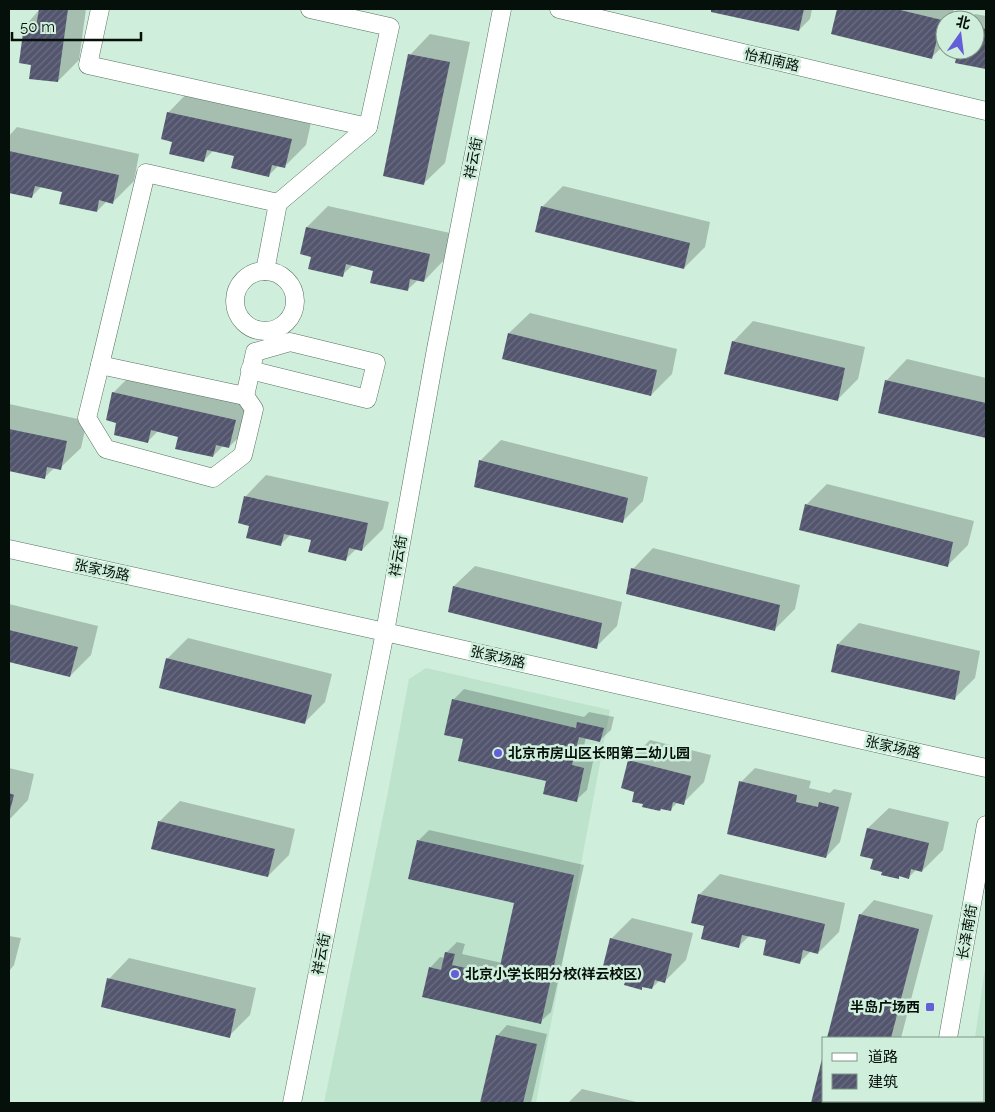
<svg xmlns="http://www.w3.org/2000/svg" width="995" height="1112" viewBox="0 0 995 1112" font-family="Raleway,'Noto Sans SC',sans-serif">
  <defs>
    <pattern id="building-hatch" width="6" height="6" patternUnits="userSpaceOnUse" patternTransform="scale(1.25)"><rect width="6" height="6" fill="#53556e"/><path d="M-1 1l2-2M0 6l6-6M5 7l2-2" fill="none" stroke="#6b6e80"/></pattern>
  </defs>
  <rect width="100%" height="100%" fill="#cfeedb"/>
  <g fill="#bde3cd">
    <path d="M426,668l184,42 -74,393h-212l63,-306 22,-118z"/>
    <path d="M986,961v142h-21v-2h19v-63h-9z"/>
  </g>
  <g fill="#0003">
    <path d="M40,9h46l-7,51 -21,21 -26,-17 -7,-38z"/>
    <path d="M713,9h99l-2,10 -11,11 -87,-19z"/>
    <path d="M838,9h116l-2,11h-7v24l-13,13 -99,-24z"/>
    <path d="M975,14l11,2v52l-30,-6 3,-12h16v-30h-6z"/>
    <path d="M430,34l40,8 -25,121 -21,20 -14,-128z"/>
    <path d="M189,91l123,27 -6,27 -21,21 -6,-1 -10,10 -34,-20 -21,-5 -10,10 -31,-19 -10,-3 6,-26z"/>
    <path d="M17,127l122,27 -5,27 -21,21 -6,-1 -10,10 -34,-20 -21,-5 -10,10 -23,-5v-55z"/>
    <path d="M563,186l147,36 -5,25 -21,21 -142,-61z"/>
    <path d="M328,206l122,27 -6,27 -20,21 -6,-1 -11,10 -33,-20 -21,-5 -11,10 -30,-19 -10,-3 5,-26z"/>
    <path d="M530,313l147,36 -5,25 -21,21 -142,-62z"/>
    <path d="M753,321l112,26 -7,32 -21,21 -104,-58z"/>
    <path d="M907,359l79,19v59l-107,-25 8,-32z"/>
    <path d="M134,372l122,27 -6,27 -21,21 -6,-1 -10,10 -33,-20 -22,-5 -10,10 -30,-19 -5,-29z"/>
    <path d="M9,404l78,17 -6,27 -21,20 -5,-1 -11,11 -35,-8 2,-13h-2z"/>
    <path d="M501,440l147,37 -5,24 -21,21 -142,-61z"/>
    <path d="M266,475l123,27 -6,27 -21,21 -6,-1 -10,10 -34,-20 -21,-5 -10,10 -30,-19 -11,-3 6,-26z"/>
    <path d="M827,484l147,37 -6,24 -21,21 -141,-61z"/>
    <path d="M653,548l147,37 -5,24 -21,21 -141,-61z"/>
    <path d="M475,566l147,36 -5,24 -21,21 -147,-36 5,-25z"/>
    <path d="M9,604l89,22 -7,29 -21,21 -61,-16z"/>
    <path d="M859,623l121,28 -5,27 -20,20 -123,-27 6,-27z"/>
    <path d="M188,638l144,36 -7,28 -21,21 -137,-64z"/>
    <path d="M464,689l120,28 5,-5 25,5 -3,13 -11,10 -14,-3 -4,18 12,2 -7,33 -11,10 -29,-20 -82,-42 -12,-38z"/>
    <path d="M650,740l61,15 -7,27 -21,21 -5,-1 -8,8 -26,-7 -8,-12 -7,-30z"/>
    <path d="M9,768l25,6 -6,26 -19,20z"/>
    <path d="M755,768l56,13 -2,7 21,5 4,-4 18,4 -12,49 -14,15 -85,-75z"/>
    <path d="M180,801l115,28 -6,26 -21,21 -109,-54z"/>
    <path d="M889,808l60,14 -6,28 -21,21 -5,-2 -8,8 -8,-2 -3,3 -24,-19 -6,-31z"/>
    <path d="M429,830l155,35 -33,147 -11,10 -110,-54 10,-11 5,1 1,-5 11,-11 8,2 -3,10 40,9 14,-61 -98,-61z"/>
    <path d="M720,874l125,29 -6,29 -21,21 -7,-2 -11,11 -32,-22 -18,-5 -11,11 -40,-51z"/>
    <path d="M874,900l59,15 -32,123h-72l31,-123z"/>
    <path d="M632,918l61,15 -7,27 -21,21 -5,-1 -8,8 -8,-2 -3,2 -15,-6 -9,-13 -6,-30z"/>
    <path d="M9,936l12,2 -7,27 -5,6z"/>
    <path d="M129,958l127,30 -6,27 -21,21 -120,-57z"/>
    <path d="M507,1025l40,9 -16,69h-50l16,-67z"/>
    <path d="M824,1058v43h61v2h-73z"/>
    <path d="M582,1089l59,14h-73z"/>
  </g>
  <g fill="url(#building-hatch)">
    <path d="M39,9h29l-10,73 -29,-3 2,-14 -12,-2 5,-38 12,2z"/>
    <path d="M711,9h93l-5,22 -88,-19z"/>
    <path d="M837,9h59l46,11 -10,39 -101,-25z"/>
    <path d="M975,26l11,3v40l-31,-6 3,-13h17z"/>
    <path d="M408,54l42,8 -26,123 -41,-9z"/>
    <path d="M167,112l125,27 -7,29 -13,-3 -3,12 -38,-9 3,-12 -27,-6 -3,12 -35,-8 3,-12 -11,-3z"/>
    <path d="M9,151l110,24 -6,29 -14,-4 -2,12 -38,-8 3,-12 -27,-6 -3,12 -23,-5z"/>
    <path d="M541,206l149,37 -6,26 -149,-37z"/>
    <path d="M306,227l124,27 -6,28 -14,-3 -2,12 -38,-8 3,-12 -27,-7 -3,13 -35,-8 3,-12 -11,-3z"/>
    <path d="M508,333l149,37 -6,26 -149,-37z"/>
    <path d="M732,341l113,27 -7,33 -114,-27z"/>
    <path d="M885,380l101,23v35l-108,-25z"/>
    <path d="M112,392l124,28 -7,28 -13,-3 -3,12 -38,-8 3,-12 -27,-7 -3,13 -34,-8 2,-12 -10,-3z"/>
    <path d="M9,429l58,12 -6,29 -14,-3 -2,12 -36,-8z"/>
    <path d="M479,460l149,38 -5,25 -149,-36z"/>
    <path d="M244,496l124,27 -6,28 -13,-3 -3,13 -38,-9 3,-12 -27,-6 -3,12 -35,-8 3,-12 -11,-3z"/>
    <path d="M805,504l148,38 -5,25 -149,-37z"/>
    <path d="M631,568l149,37 -5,26 -149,-37z"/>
    <path d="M453,586l149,37 -5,26 -149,-37z"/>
    <path d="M9,630l69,17 -8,30 -61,-15z"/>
    <path d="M837,644l123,27 -5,29 -124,-28z"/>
    <path d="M166,658l146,37 -7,29 -146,-36z"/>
    <path d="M452,699l124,29 1,-6 27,6 -4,14 -21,-5 -7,28 12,3 -7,34 -34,-8 3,-13 -88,-20 5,-22 -19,-4z"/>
    <path d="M628,760l63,16 -7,29 -11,-3 -2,9 -10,-2 -1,2 -18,-4 1,-3 -11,-2 2,-10 -13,-4z"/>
    <path d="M739,781l58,14 -1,7 22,5 1,-5 20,5 -13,51 -99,-24z"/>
    <path d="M9,793l5,2 -5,19z"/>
    <path d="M158,821l117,28 -7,28 -117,-28z"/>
    <path d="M867,828l62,15 -7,29 -11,-3 -2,10 -10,-3v3l-18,-4 1,-3 -12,-3 3,-10 -13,-3z"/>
    <path d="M417,840l157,35 -33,149 -119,-27 7,-30 12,3 4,-18 10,2 -3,11 46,10 16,-72 -106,-24z"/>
    <path d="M698,894l127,30 -7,30 -15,-4 -3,14 -37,-9 3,-15 -24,-5 -3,13 -38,-9 3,-13 -13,-3z"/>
    <path d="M859,914l60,15 -28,109h-64z"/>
    <path d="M610,938l62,16 -7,29 -10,-3 -3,9 -10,-2v3l-18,-5 1,-3 -12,-2 3,-10 -13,-4z"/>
    <path d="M107,978l129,31 -6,29 -129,-31z"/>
    <path d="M496,1035l41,9 -14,59h-43z"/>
    <path d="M823,1055l1,46h51v2h-64z"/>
  </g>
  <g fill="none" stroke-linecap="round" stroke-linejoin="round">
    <g stroke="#577262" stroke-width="19">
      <g id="minor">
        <path d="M100,9l-12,56 280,62 22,-100 -80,-18"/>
        <path d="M559,9l427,102"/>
        <path d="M265,271l13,-68 90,-76"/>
        <circle cx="265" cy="301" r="30"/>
        <path d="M100,365l-13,53 19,31 107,29 30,-23 11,-46 -9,-13"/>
        <path d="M250,370l117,29 9,-36 -86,-21 -35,10 -10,44 -145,-31 46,-192 132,30"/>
        <path d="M9,549l376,83 601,136"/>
        <path d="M948,1038l38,-213"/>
        <path d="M292,1103l93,-471 51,-283 66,-340"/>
        <path d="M936,1103l1,-2"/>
      </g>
    </g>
    <use href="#minor" stroke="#fff" stroke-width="18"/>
  </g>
  <g fill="#635fd8" stroke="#cfeedb" stroke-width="2">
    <circle cx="498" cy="753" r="5"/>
    <circle cx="455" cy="974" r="5"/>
    <rect x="925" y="1002" width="10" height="10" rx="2.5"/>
  </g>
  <g text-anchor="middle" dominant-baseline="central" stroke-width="5" stroke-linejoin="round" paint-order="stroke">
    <g font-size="14" fill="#06100a" stroke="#cfeedb">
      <text transform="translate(772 60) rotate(13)">怡和南路</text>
      <text transform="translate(473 158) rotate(-79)">祥云街</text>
      <text transform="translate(398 556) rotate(-80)">祥云街</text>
      <text transform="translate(102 570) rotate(12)">张家场路</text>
      <text transform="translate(498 657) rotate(13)">张家场路</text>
      <text transform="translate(893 747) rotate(13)">张家场路</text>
      <text transform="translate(967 932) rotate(-80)">长泽南街</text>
      <text transform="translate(321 954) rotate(-79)">祥云街</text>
    </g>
    <g font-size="14" font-weight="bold" fill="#06100a" stroke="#cfeedb" text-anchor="start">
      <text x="508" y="753">北京市房山区长阳第二幼儿园</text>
      <text x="465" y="974">北京小学长阳分校(祥云校区)</text>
      <text x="920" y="1007" text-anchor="end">半岛广场西</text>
    </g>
  </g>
  <rect width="995" height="1112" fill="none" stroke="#06100a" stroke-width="20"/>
  <rect x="822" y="1037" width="162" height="65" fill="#cfeedb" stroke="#7f9587"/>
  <rect x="832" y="1053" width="25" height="8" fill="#ffffff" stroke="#7f9587"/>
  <text x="868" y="1062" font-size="15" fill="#06100a">道路</text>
  <rect x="832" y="1074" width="25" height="15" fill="url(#building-hatch)" stroke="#7f9587"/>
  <text x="868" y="1087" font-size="15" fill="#06100a">建筑</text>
  <g transform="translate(960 35) rotate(14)"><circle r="24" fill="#cfeedb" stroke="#7f9587"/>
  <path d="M0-4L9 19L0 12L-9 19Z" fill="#635fd8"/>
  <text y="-8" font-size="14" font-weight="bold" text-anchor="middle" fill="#06100a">北</text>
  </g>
  <path d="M12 32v8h129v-8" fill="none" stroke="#06100a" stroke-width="2.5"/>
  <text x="20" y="32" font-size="15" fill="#06100a" stroke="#cfeedb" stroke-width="4" paint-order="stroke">50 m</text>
</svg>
